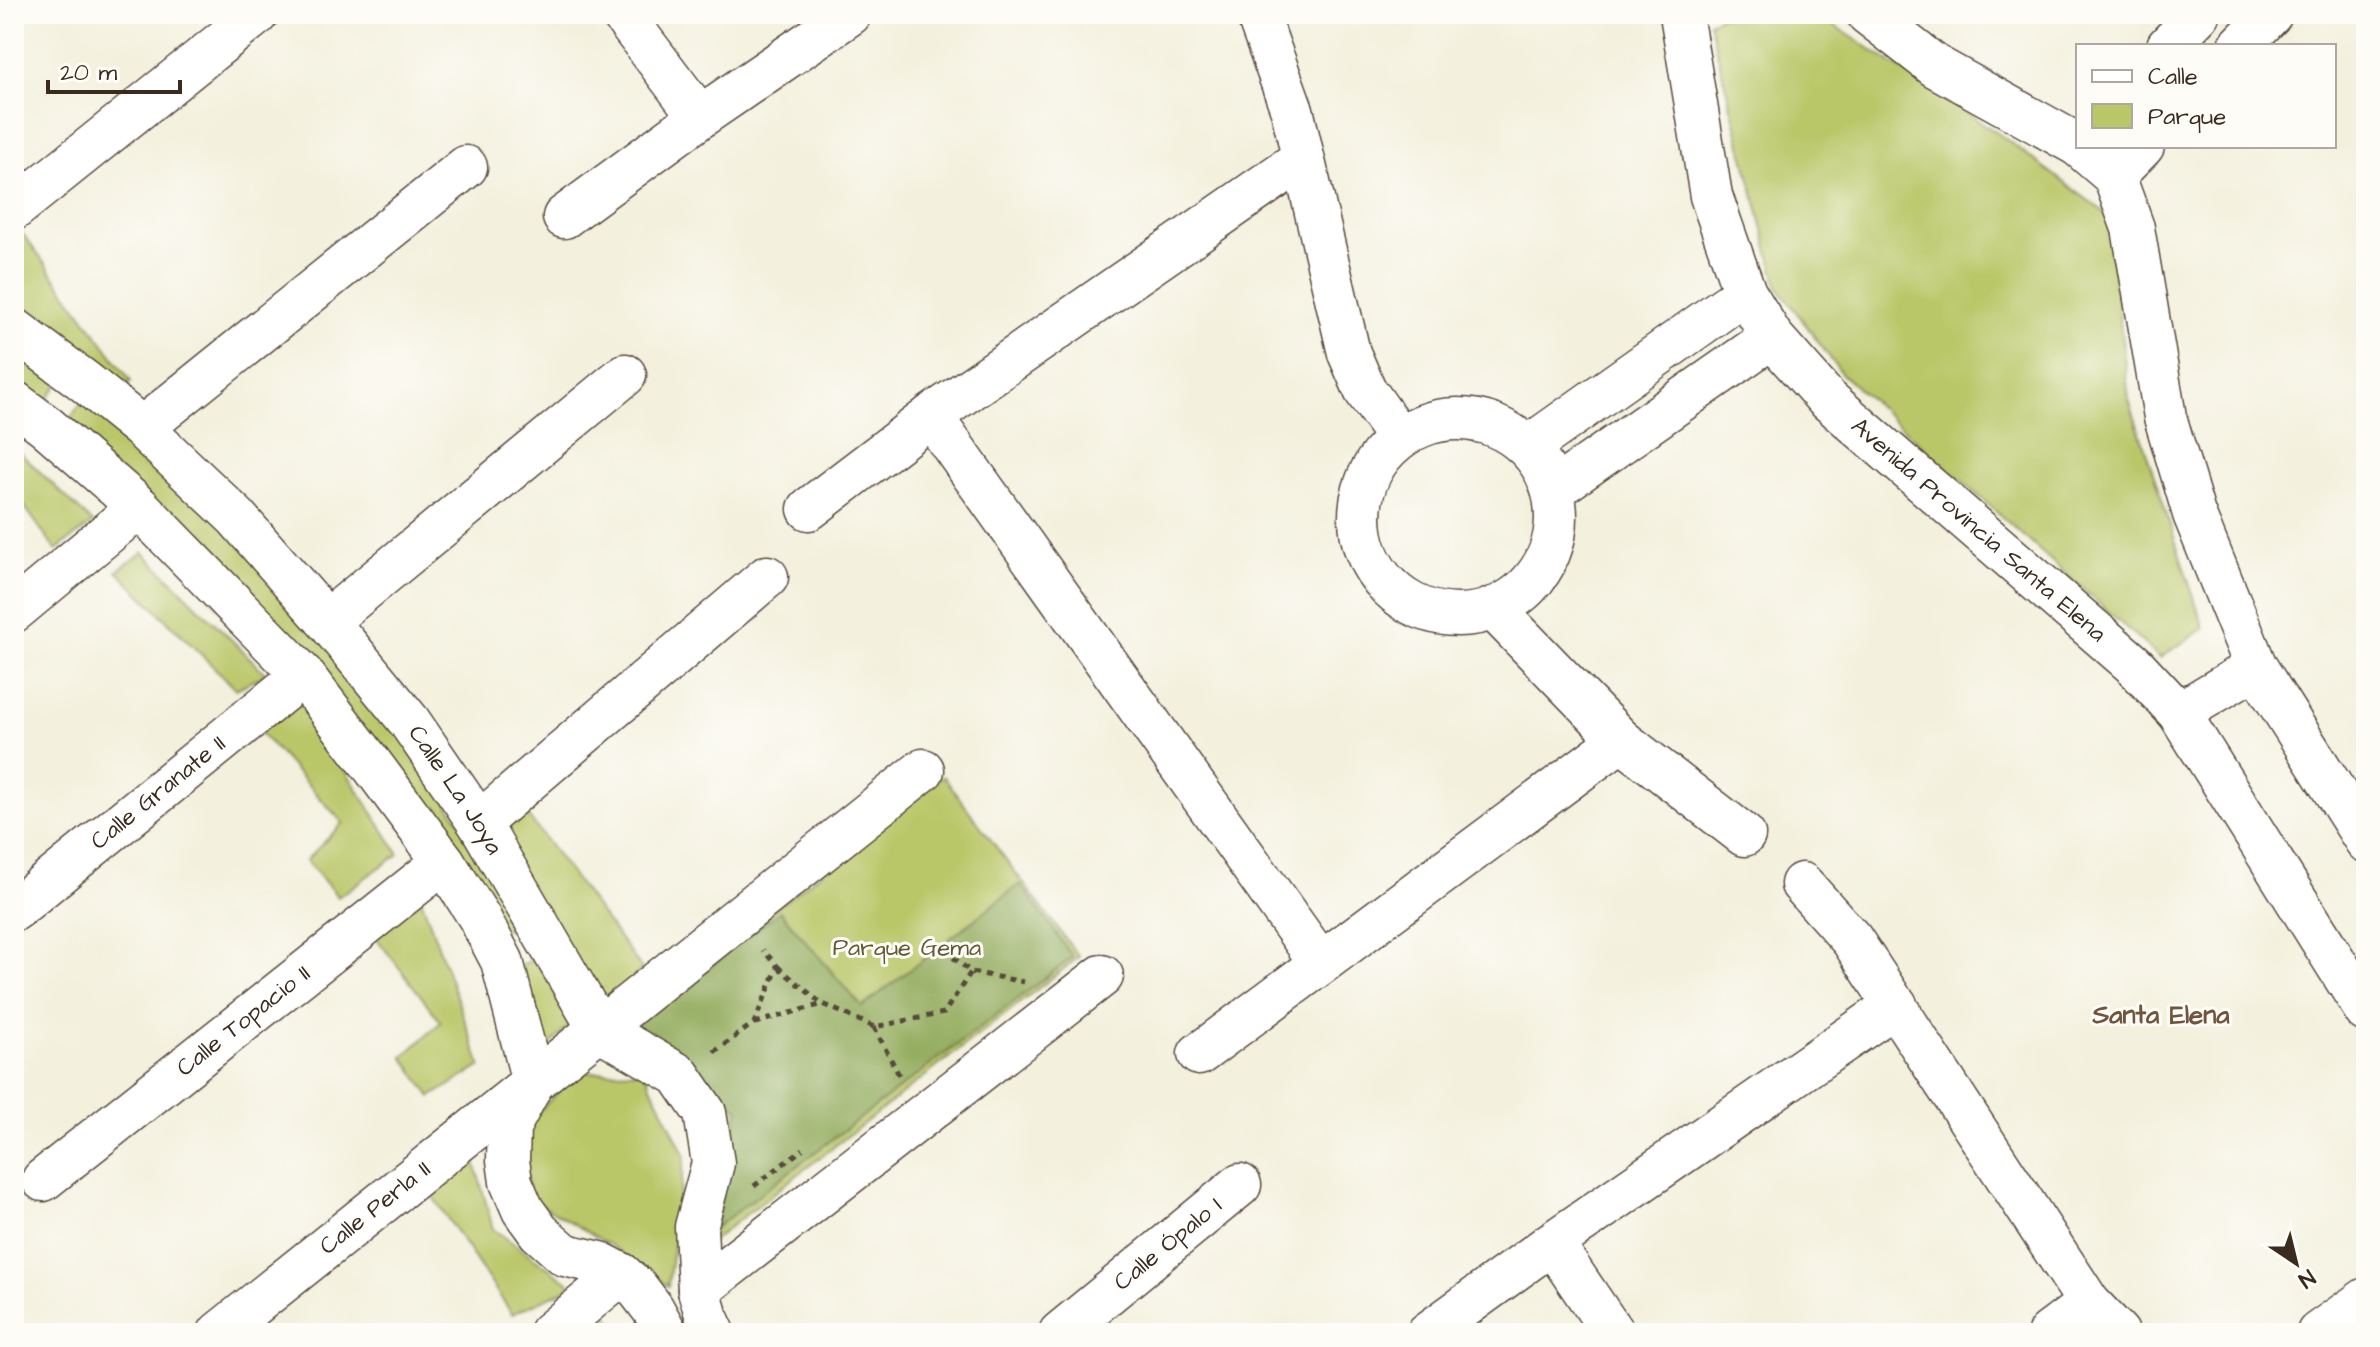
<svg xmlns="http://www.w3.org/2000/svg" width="2380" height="1347" viewBox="0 0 2380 1347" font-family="'Architects Daughter',sans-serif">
  <rect width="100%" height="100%" fill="#fdfcf7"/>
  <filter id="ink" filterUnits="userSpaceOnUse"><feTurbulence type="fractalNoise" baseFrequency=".0125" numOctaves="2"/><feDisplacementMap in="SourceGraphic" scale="16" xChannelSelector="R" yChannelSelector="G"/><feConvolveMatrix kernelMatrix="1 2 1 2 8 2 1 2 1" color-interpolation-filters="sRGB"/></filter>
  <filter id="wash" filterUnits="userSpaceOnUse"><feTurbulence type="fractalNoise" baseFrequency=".006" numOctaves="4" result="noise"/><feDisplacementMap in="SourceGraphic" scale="32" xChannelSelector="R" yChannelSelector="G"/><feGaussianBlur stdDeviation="1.8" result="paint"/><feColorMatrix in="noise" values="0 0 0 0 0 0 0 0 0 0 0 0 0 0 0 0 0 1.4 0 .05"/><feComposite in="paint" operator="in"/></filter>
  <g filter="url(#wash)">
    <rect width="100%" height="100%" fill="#f3f0dd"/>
    <g fill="#bac769" stroke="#7a7844" stroke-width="2">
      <path d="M1726,14h91l182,120 109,81 21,185 75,228 -44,30 -318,-284 -64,-87 -69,-265z"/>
      <path d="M17,226l114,155 -12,14 -105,-84v-82z"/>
      <path d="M14,351l46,30 -14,20 -32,-22z"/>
      <path d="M86,395l117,103 176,199 144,223 -24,13 -435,-505z"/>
      <path d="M14,447l79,76 -37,27 -42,-58z"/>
      <path d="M143,552l123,122 -30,15 -119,-118z"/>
      <path d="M300,700l99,154 -61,43 -32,-37 37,-37 -84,-92z"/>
      <path d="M943,776l136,181 -375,290 26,-134 -106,-84z"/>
      <path d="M522,808l120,161 -40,40 -106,-180z"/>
      <path d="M421,898l60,168 -50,31 -28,-40 38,-35 -67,-87z"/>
      <path d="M542,956l31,66 -38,38 -19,-93z"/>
      <path d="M644,1071l41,85 -17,130 -55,-39 -83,-49 -10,-66 55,-59z"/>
      <path d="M473,1155l20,74 81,57 -62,28 -85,-126z"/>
      <path d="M608,1314l12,19h-36z"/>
    </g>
    <path fill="#93ac5d" stroke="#676b3e" stroke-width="2" d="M1020,884l53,73 -358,271 24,-119 -109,-80 150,-118 82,96z"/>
  </g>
  <g filter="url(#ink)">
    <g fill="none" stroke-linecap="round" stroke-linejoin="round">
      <g stroke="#57483b" stroke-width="45">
        <g id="street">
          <path d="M622,14l78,103"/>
          <path id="s1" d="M1681,14l30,182 34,97 27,44 54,61 307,266 46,49 187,298"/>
          <path d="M1868,14l67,52 143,79"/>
          <path d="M1259,19l33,91 57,243 16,37 34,48"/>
          <path d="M2168,46l31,-32"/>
          <path d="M2240,46l31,-32"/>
          <path d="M2079,146l35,30 19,52 32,189 29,97 62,153 110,174"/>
          <path d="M2114,176l29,-30"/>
          <path d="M14,209l243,-195"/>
          <path d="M564,217l136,-100 150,-103"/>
          <path id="s2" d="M14,329l70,52 58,47 94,89 91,104 82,100 70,102 120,206 80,46 26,38 8,50 -17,64 3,63 8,28 7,15"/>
          <path d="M14,402l32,24 93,81 164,168 72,94 69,93 35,55 23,44 31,121 -24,45 -1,33 3,22 12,28 16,22 26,23 35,8 21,11 16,14 16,21 13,24"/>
          <path d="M931,416l389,546"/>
          <circle cx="1458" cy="517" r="98"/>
          <path d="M142,428l324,-261"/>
          <path d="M1528,447l217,-154"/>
          <path d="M1553,490l219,-153"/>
          <path d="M809,509l122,-93 371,-257"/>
          <path d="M1493,608l128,132 123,95"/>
          <path d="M14,611l125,-104"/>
          <path d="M327,621l298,-246"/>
          <path d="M2179,713l77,-46"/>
          <path d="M479,823l288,-246"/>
          <path d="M1802,884l50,56 237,363 29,30"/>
          <path id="s3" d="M14,910l289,-235"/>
          <path d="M1199,1054l422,-314"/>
          <path id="s4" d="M43,1180l401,-318"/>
          <path d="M1552,1243l61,90"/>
          <path d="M699,1290l403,-314"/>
          <path id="s5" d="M219,1333l704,-563"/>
          <path d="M550,1333l71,-59"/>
          <path id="s6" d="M1060,1333l180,-148"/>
          <path d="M1428,1333l124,-90 344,-238"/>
          <path d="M2049,1333l40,-30"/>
          <path d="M2318,1333l48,-34"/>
        </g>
      </g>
      <g stroke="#57483b" stroke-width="5" stroke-dasharray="6 6" stroke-linecap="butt">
        <path d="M944,950l27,22 53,10"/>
        <path d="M778,967l44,37"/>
        <path d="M755,1023l68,-19 51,23 70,-14 27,-41"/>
        <path d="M874,1027l26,50 -2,2"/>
        <path d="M714,1052l40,-29 24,-56 -15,-17"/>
        <path d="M754,1186l49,-37"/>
      </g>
      <use href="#street" stroke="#fff" stroke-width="42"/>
    </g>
  </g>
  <g text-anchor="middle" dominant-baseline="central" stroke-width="6" stroke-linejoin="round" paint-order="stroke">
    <g font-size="24" fill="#3b2a1e" stroke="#fdfcf7">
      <text stroke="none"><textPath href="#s1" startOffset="622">Avenida Provincia Santa Elena</textPath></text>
      <text stroke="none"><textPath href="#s2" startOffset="642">Calle La Joya</textPath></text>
      <text stroke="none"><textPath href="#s3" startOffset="186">Calle Granate II</textPath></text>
      <text stroke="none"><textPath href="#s4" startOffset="256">Calle Topacio II</textPath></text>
      <text stroke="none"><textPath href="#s5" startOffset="200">Calle Perla II</textPath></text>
      <text stroke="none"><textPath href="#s6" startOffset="140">Calle Ópalo I</textPath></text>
    </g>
    <g font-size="24" fill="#615934" stroke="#fdfcf7">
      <text x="907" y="948">Parque Gema</text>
    </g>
    <g font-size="26" font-weight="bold" fill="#71543c" stroke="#fdfcf7">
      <text x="2161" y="1015">Santa Elena</text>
    </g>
  </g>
  <rect width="2380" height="1347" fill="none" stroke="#fdfcf7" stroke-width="48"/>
  <rect x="2076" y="44" width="260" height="104" fill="#fdfcf7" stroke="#afa8a0" stroke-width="2"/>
  <rect x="2092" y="70" width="40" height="12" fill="#ffffff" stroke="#afa8a0" stroke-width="2"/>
  <text x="2148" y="84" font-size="24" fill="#3b2a1e">Calle</text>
  <rect x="2092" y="104" width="40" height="24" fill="#bac769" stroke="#afa8a0" stroke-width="2"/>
  <text x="2148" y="124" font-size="24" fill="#3b2a1e">Parque</text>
  <g transform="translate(2296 1263) rotate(145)" stroke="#fdfcf7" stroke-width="6" paint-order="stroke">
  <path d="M0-6L14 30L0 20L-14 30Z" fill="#3b2a1e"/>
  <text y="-12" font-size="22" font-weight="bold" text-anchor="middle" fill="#3b2a1e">N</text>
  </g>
  <path d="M48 80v12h132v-12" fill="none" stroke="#3b2a1e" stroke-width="4"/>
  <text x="60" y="80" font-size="24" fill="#3b2a1e" stroke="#fdfcf7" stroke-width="6" paint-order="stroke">20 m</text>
</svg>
